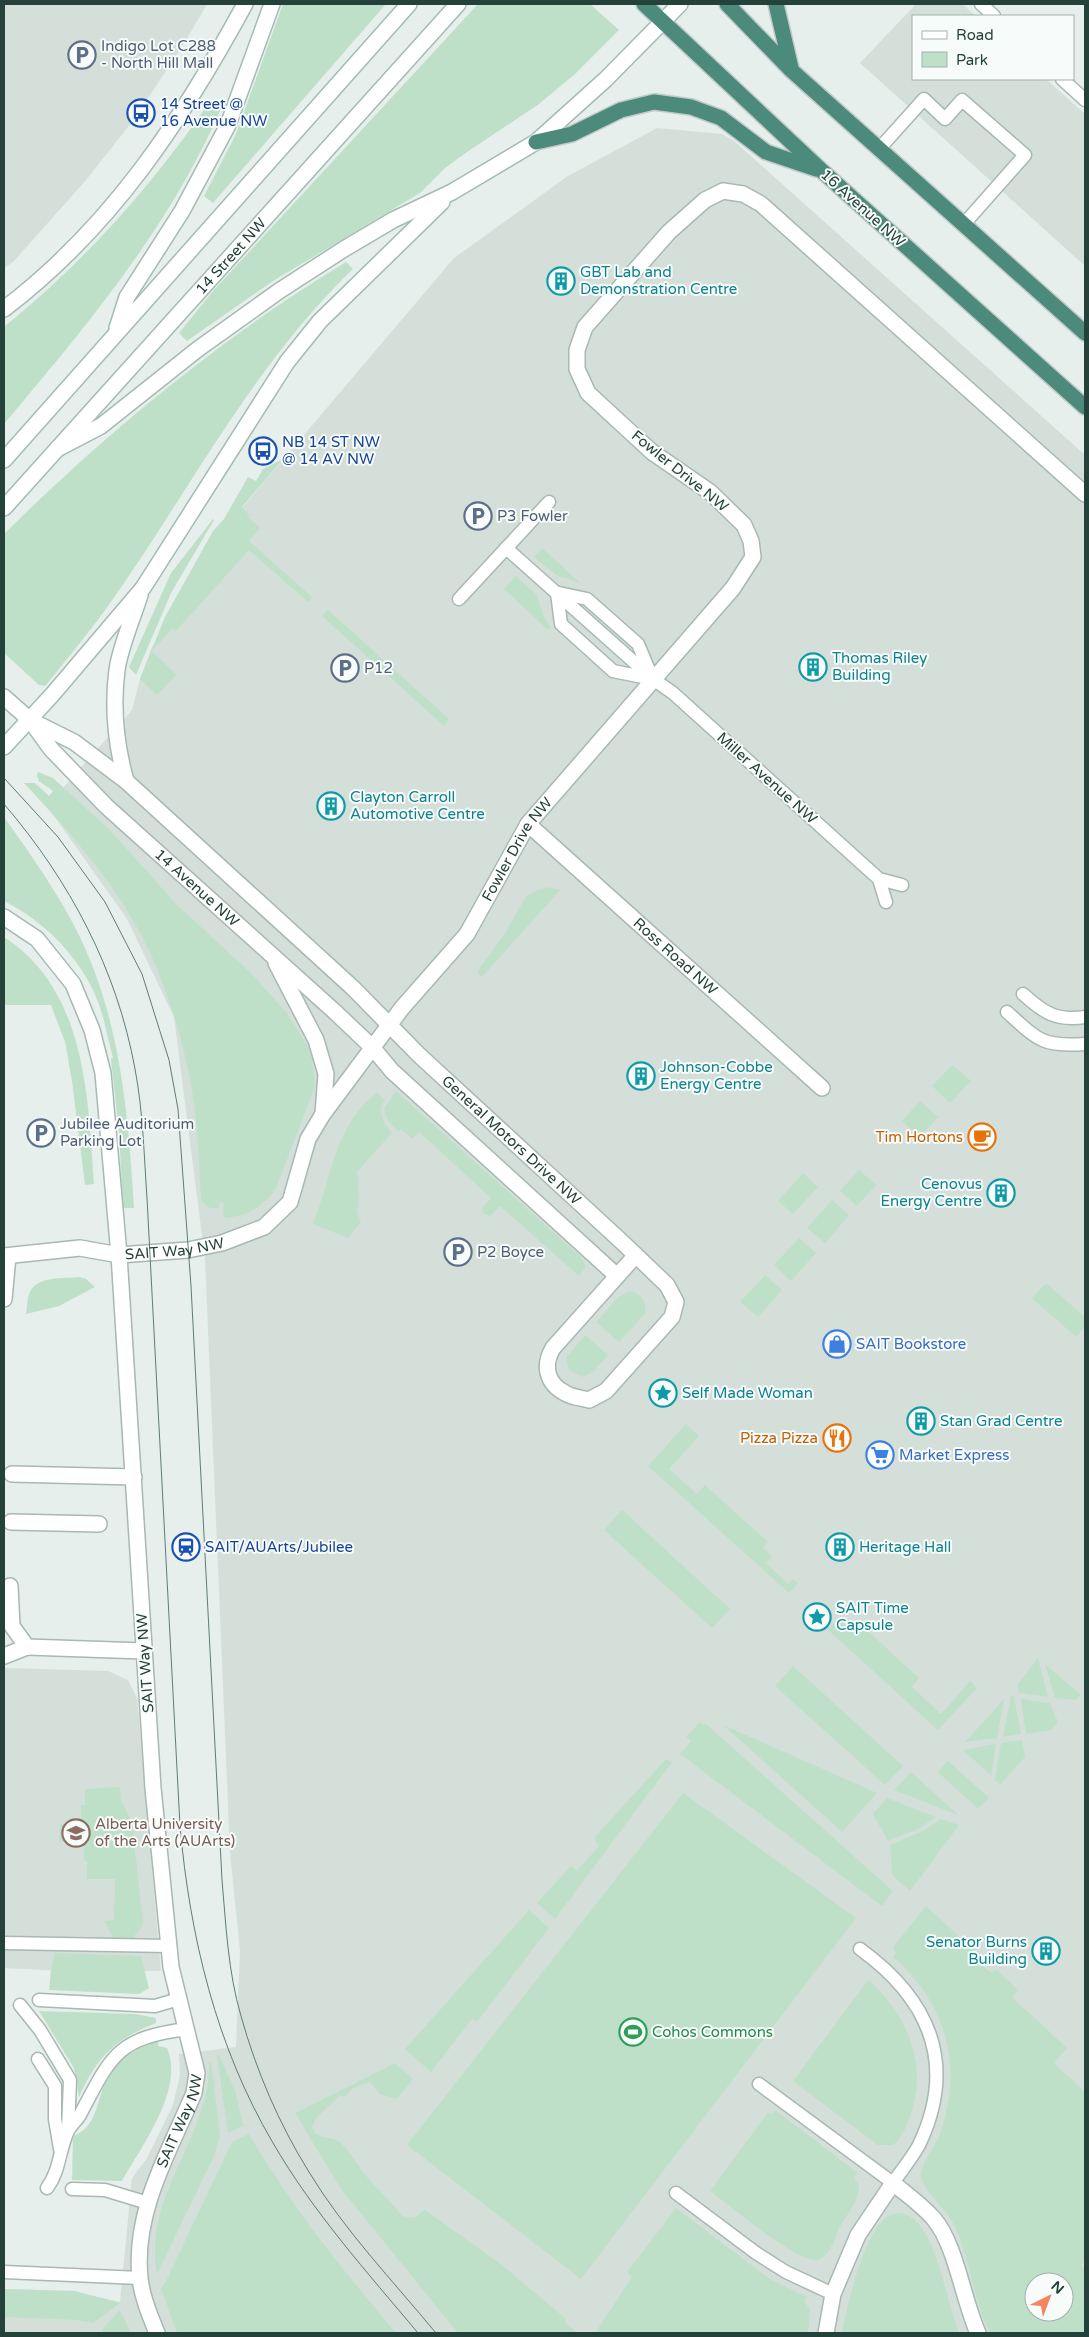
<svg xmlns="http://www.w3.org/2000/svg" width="1089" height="2337" viewBox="0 0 1089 2337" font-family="'Varela Round',sans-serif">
  <rect width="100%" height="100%" fill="#e6efeb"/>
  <g fill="#d4dfda" fill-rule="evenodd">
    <path d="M4,4h203l-22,38 -53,80 -46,58 -73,82 -9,6z"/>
    <path d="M916,4h46l14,12h-63v63h133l39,35v152l-225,-203z"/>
    <path d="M657,128l65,6 12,7 351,314v1878h-1081v-44l70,2 46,11 12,-124 15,-20 26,-53 7,-30 -1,-21 57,-7 4,-96 -10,-98 -25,-594 -31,-242 -47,-98 -80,-113 85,-96 8,-31 12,-32 90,-139 212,-250 114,-82zM1034,2282h30v30h-30z"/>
    <path d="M4,1668l104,3 20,9 9,18 24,273h-96l-61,-3z"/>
  </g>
  <g fill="#bfe0c8" fill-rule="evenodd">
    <path d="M283,4h103l-173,199 -9,-7 32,-62z"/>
    <path d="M478,4h112l29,26 -44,44 -36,30 -75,50 -20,15 -24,24 -147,88 -86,60 -8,-8 34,-42z"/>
    <path d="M211,100l11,6c-51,120 -135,219 -218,318v-97c82,-67 147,-140 207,-227z"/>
    <path d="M346,262l7,7c-99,95 -162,219 -240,330 -21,30 -45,59 -68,87l-6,-1 -35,-32v-119c103,-102 218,-197 342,-272z"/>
    <path d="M283,459l-41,48 7,8 -1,2 12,11 -11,13 63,56 -4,5 -59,-52 -73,81 -3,-3 -21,23 24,24 -19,20 -17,-16 25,-62 48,-86 11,-12 24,-42 8,4 7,-12z"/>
    <path d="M213,519l1,1 -43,73 -35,82 -7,-8 42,-94z"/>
    <path d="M542,548l38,35 -24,-8 -22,-18z"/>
    <path d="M516,576l20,18 9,26 6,7 -3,3 -44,-41z"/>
    <path d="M328,610l121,109 -5,7 -122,-110z"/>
    <path d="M38,772l15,6 57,52 66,74 76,70 34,38 23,36 3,11 3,27 -38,100 -8,12 -14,11 -12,6 -17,3 -3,-3 1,-12 -5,-1v6h-9l-9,-7c-2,-36 -3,-74 -9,-110 -8,-50 -29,-117 -54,-162 -30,-54 -72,-101 -114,-146h11l14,13 4,-5 -14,-10 -2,-5z"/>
    <path d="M4,817c34,48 70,98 90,153 29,77 35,157 40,238h-11l-4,-76 -8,-73 2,-1c-3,-12 -6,-25 -9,-37 -12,-52 -54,-97 -100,-120z"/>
    <path d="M549,887l11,3 -78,87 -5,-5 30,-42 19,-34 9,-5z"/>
    <path d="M4,937c82,53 84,159 90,247l-9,1 -13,-104 -7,-39 -14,-37h-47z"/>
    <path d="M952,1065l19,16 -21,22 -18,-17z"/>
    <path d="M396,1091l186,167 4,9 -7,9 -79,-70 -10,10 -6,-2 -2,-6 9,-10 -72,-66 -7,7 -11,-10 -2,3c-8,-7 -14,-13 -15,-24z"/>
    <path d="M377,1093l8,7c-9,11 -1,23 7,33l-35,39 2,19 -2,21 4,10 -13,16 -35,-14c18,-44 22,-101 64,-131z"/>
    <path d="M920,1101l18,16 -18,20 -18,-16z"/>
    <path d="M859,1170l17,15 -19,21 -17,-15z"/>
    <path d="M803,1173l15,14 -25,27 -15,-13z"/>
    <path d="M832,1200l17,15 -24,28 -18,-15z"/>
    <path d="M799,1238l17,15 -25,28 -17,-16z"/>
    <path d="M765,1275l17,15 -24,27 -18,-15z"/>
    <path d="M80,1277l6,2 9,8 -36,19 -33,8c1,-6 1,-14 3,-20 7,-19 35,-15 51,-17z"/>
    <path d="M1046,1283l39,34v10l-9,10 -44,-39z"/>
    <path d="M630,1291c12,2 17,12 15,23l-26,28 -23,-20 22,-25z"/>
    <path d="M585,1335l23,20 -15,17 -11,5 -13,-7 -3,-12z"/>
    <path d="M686,1424l13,12 -30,33 28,25 8,-9 63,57 -5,6 9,8 -6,7 22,21 5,-5 5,4 -9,10 -141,-127z"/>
    <path d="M622,1510l108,99 -18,19 -108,-98z"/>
    <path d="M843,1621l9,7 6,-6 61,56 -7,9 29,27 29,-33 7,7 -39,42 -111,-101 6,-6 4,4z"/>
    <path d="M1038,1658l10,39 -29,-4 -1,-9z"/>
    <path d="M1045,1664l36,31 -5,5 -21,-2z"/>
    <path d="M793,1666l110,100 -18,19 -110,-99z"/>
    <path d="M1011,1695l3,1 7,38 -18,3z"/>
    <path d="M1004,1699l-7,39 -32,4z"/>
    <path d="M1021,1699l29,4 8,19 -7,8 -25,4z"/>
    <path d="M700,1722l3,3 2,-2 188,168 -11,15 -202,-152 11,-13 -5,-4z"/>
    <path d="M723,1725l154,68 -35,39z"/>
    <path d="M1022,1740l3,17 -25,28 -5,-5 6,-37z"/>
    <path d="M996,1744l-5,31 -28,-25z"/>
    <path d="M666,1759l6,3 -117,157 -18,-16 34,-37 6,5 22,-25 -5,-8z"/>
    <path d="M948,1761l41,37 -11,11 -40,-37z"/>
    <path d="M911,1772l47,43 -64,-25z"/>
    <path d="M120,1787l1,13 11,22 11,100 -1,5 -7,8v4l-20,1 -11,-19 10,-1 1,-41h-28v-18h-3v-17l-25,-2 1,-18 21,-1v-18h4v-16z"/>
    <path d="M683,1793l173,125 -275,361 -174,-134z"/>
    <path d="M887,1798l49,19 -18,12 -30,12 -15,-27z"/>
    <path d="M941,1819l18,6 -49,66 -18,-16 -2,-30 35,-15z"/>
    <path d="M926,1906l49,45 -2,6 17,15 7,-2 21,20 -6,7 55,51 -13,15 31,29v169l-4,4 4,4v64h-95c-17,-33 -19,-70 -34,-104 -6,-16 -34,-40 -35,-53 0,-15 16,-31 20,-45 22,-67 5,-128 -48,-174l3,-4 -3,-6zM1034,2282h30v30h-30z"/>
    <path d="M529,1910l20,18 -72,94 -5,-3 -41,53 -26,-23z"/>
    <path d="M55,1953l86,3 8,32 -10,6 -90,-4 2,-20z"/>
    <path d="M868,1980c39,33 61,86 42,136 -4,11 -7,21 -17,29h-15l-85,-64z"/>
    <path d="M39,2011l96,3 21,4v5c-41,16 -59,34 -77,74l-5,-29z"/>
    <path d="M158,2040v6l9,2c18,41 -26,99 -45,133l-50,-1 1,-40 2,-5c24,-9 22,-42 35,-62 11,-18 29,-27 48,-33z"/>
    <path d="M219,2055l17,38 7,33 -15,7 -11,-77z"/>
    <path d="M211,2062l9,73 -6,21 -57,118c-2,-8 -2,-18 -2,-26 2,-67 55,-119 54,-185z"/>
    <path d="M395,2063l18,16 -16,20 -17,-5 -10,-12 -18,7 -6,7h-7c-10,12 -21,16 -27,31l4,7c9,5 20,3 27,11 10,10 15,22 25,33 11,14 24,23 34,38l13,2 6,-6 4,-2 77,55 63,53v5l13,10h-120l-117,-144 -46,-76z"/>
    <path d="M775,2110l83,63 -4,5 5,7c0,17 -13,30 -20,44 -5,11 -9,27 -21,31 -18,5 -90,-56 -108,-69l58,-79 3,2z"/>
    <path d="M249,2134c42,72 93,135 147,199h-219l-16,-44 5,-8 66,-139z"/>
    <path d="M676,2208l94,71 37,18 -3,4 6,8 -2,24h-213l37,-56 -5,-5z"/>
    <path d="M900,2213c37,4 45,91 60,120h-118c5,-28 21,-97 44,-115 4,-4 9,-4 14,-5z"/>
    <path d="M4,2289l70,2 46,12 -27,20 -16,-3 -73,-3z"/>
    <path d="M120,2310l11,23h-28l-1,-3z"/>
  </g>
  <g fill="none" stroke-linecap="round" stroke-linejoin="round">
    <g stroke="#a8b8b2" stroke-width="15">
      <g id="service">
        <path d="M981,4l13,12"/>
        <path d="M1062,79l23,21"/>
        <path d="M879,149l45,-50 21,20 17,-19 63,55 -61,69"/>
        <path d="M506,548l147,131 20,14 206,186 23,6"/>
        <path d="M557,593l4,31 52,47 40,8"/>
        <path d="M559,593l28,6 51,45 13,31"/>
        <path d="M459,599l90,-97"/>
        <path d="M879,879l7,23"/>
        <path d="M1023,994c21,19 33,27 62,23"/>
        <path d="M1007,1012c31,28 35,35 78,32"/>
        <path d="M4,1943l165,3"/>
        <path d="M39,2000l116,6 24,-7"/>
        <path d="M20,2005l20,25 30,50 -2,50"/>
        <path d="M38,2059l17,27v33l5,30"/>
        <path d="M759,2084l134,99c8,-12 19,-25 26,-38 39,-82 10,-146 -59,-196"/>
        <path d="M47,2188c13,-17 12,-38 21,-57 3,-7 10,-11 13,-18 31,-59 37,-75 106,-84"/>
        <path d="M72,2189l33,1 43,13"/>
        <path d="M676,2193l80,60 30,19 47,22"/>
        <path d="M4,2272l136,6"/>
      </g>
    </g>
    <g stroke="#a8b8b2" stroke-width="18">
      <g id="minor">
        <path id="s1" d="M4,697l26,23 21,29 55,57 228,205 38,36 20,24 225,205"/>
        <path id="s2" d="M30,720l44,22 52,39 227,207 66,67 203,187 45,43 9,17 -4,15 -66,74 -17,9c-8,-2 -18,-3 -24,-7 -19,-10 -22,-28 -12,-45l83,-93"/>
        <path id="s3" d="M528,824l294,264"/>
        <path d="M276,963l40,77 10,34 -3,40"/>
        <path d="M4,1256l76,-8 39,7"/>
        <path d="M4,1299l4,-43"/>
        <path d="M12,1474l122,3"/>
        <path d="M11,1522l88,2"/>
        <path d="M10,1586l2,40 15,21 117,4"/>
        <path d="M4,1656l23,-9"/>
        <path id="s4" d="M157,2333c-7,-17 -15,-36 -17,-55 -7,-66 29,-126 54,-185l3,-20 -26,-106 -18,-179 -34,-533 69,-5 34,-7 42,-16 26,-25 18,-63 15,-25 79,-106 65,-74 61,-110 205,-236 20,-31 -2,-16 -7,-16 -34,-33 -58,-40 -64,-59 -11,-24v-19l8,-23 84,-95 36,-32 18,-9 20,3 18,10 324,290"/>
        <path d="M826,2333l7,-39 25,-59 35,-52c13,11 29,22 41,36 22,26 29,81 44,114"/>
      </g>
    </g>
    <g stroke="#a4bbb3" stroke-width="18">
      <g id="secondary">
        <path d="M4,309c107,-81 178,-189 241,-305"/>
        <path d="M117,328l10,-31 55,-86 46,-86 44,-121"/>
        <path d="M57,449l44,-23 97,-77 81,-58 65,-42 49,-29 59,-28 84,-50 70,-63 74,-75"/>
        <path d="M4,460l405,-456"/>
        <path id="s5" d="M4,508l454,-504"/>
        <path d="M4,747l48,-52 91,-107 144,-226 33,-41 122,-119"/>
        <path d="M126,781c-10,-36 -14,-73 -9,-111 3,-23 16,-52 23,-75"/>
        <path d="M4,917l33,22 36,45 19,46 11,43 16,182"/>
      </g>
    </g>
    <g stroke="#c2cac8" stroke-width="18">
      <g id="trunk">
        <path d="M644,4l177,166 264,237"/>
        <path d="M727,4l64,66 294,263"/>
        <path d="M776,4l15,64"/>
        <path d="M536,142l36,-8 49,-24 33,-8 37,5 30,11 45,34 50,17"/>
      </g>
    </g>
    <use href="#service" stroke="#fff" stroke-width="12"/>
    <use href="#minor" stroke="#fff" stroke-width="15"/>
    <use href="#secondary" stroke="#fff" stroke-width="15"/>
    <use href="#trunk" stroke="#4c8a7c" stroke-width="15"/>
    <g stroke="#5f7d75" stroke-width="1">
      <path d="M4,778l54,59 47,65 37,72 27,86 9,49 13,177 31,594c4,45 6,92 19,136 15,54 38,108 68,156 35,58 84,109 127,161"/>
      <path d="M4,804c66,77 113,166 131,265 8,42 9,86 12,129l33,628c10,111 36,220 93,317 40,69 94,129 145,190"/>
    </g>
  </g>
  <defs>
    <g id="parking-ring" transform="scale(1.4375)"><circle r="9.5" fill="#f7fbf9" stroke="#5c6f8a" stroke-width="1.5"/><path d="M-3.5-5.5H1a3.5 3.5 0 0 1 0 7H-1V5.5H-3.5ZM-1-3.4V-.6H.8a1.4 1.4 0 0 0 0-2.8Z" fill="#5c6f8a"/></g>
    <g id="bus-ring" transform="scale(1.4375)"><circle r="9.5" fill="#f7fbf9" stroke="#1a4fb4" stroke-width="1.5"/><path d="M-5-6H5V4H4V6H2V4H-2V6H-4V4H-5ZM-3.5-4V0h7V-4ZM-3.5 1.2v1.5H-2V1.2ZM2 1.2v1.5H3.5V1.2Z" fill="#1a4fb4"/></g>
    <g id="building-ring" transform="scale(1.4375)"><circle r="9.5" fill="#f7fbf9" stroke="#0f9aa8" stroke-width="1.5"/><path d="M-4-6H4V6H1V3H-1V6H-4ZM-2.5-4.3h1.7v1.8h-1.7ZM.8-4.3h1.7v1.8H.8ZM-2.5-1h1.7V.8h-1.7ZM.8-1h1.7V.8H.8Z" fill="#0f9aa8"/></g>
    <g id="cafe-ring" transform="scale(1.4375)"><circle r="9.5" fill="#f7fbf9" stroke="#e8710a" stroke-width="1.5"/><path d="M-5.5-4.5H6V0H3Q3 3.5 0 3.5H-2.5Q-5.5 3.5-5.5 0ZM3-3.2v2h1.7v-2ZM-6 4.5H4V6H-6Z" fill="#e8710a"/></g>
    <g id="shop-ring" transform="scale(1.4375)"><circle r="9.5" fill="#f7fbf9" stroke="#3f7fe0" stroke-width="1.5"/><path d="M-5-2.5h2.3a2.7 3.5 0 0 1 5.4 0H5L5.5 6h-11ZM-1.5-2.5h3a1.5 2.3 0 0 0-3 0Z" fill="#3f7fe0"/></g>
    <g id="sight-ring" transform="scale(1.4375)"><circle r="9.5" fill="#f7fbf9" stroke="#0f9aa8" stroke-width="1.5"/><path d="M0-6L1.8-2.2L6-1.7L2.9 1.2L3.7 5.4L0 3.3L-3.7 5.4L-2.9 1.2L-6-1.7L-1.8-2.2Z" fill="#0f9aa8"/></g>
    <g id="restaurant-ring" transform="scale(1.4375)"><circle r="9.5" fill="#f7fbf9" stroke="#e8710a" stroke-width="1.5"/><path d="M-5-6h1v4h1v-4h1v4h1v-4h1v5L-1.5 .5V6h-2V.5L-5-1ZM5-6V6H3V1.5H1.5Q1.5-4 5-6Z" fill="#e8710a"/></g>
    <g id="supermarket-ring" transform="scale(1.4375)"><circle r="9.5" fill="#f7fbf9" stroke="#3f7fe0" stroke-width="1.5"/><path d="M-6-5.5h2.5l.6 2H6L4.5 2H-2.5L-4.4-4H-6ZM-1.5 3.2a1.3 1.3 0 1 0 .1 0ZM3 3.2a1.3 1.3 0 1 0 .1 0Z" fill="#3f7fe0"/></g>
    <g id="station-ring" transform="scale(1.4375)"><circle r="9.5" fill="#f7fbf9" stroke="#1a4fb4" stroke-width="1.5"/><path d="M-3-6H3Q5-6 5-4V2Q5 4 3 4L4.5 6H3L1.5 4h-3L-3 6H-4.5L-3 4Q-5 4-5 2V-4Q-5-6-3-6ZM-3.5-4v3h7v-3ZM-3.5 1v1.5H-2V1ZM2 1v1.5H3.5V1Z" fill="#1a4fb4"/></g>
    <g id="university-ring" transform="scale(1.4375)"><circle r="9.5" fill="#f7fbf9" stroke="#8d6e63" stroke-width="1.5"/><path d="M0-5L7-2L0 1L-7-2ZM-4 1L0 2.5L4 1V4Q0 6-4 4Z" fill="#8d6e63"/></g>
    <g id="stadium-ring" transform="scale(1.4375)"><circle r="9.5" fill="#f7fbf9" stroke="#2e9e5b" stroke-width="1.5"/><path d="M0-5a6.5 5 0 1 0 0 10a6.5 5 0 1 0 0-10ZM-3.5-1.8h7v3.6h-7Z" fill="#2e9e5b"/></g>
  </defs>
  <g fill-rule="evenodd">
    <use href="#parking-ring" x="82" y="55"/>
    <use href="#bus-ring" x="141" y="113"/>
    <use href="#building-ring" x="561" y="281"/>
    <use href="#bus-ring" x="263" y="451"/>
    <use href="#parking-ring" x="478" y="516"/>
    <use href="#building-ring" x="813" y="667"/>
    <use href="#parking-ring" x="345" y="668"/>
    <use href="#building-ring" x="331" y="806"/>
    <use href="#building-ring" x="641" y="1076"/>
    <use href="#parking-ring" x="41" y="1133"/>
    <use href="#cafe-ring" x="982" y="1137"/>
    <use href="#building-ring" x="1001" y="1193"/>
    <use href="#parking-ring" x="458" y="1252"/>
    <use href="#shop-ring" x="837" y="1344"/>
    <use href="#sight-ring" x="663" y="1393"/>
    <use href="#building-ring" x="921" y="1421"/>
    <use href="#restaurant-ring" x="837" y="1438"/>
    <use href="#supermarket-ring" x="880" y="1455"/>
    <use href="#station-ring" x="186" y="1547"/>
    <use href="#building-ring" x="840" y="1547"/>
    <use href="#sight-ring" x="817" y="1617"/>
    <use href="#university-ring" x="76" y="1833"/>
    <use href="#building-ring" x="1046" y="1951"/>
    <use href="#stadium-ring" x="633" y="2032"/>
  </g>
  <g text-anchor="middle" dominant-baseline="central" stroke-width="4" stroke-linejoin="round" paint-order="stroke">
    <g font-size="15" fill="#4e5e75" stroke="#f7fbf9" text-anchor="start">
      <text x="101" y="46">Indigo Lot C288<tspan x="101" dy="17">- North Hill Mall</tspan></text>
      <text x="497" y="516">P3 Fowler</text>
      <text x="364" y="668">P12</text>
      <text x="60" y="1124">Jubilee Auditorium<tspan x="60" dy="17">Parking Lot</tspan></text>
      <text x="477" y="1252">P2 Boyce</text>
    </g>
    <g font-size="15" fill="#164399" stroke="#f7fbf9" text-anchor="start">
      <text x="160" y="104">14 Street @<tspan x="160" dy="17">16 Avenue NW</tspan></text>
      <text x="282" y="442">NB 14 ST NW<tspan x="282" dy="17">@ 14 AV NW</tspan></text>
      <text x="205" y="1547">SAIT/AUArts/Jubilee</text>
    </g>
    <g font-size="15" fill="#24423a" stroke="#f7fbf9">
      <text transform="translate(863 208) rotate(42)">16 Avenue NW</text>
      <text stroke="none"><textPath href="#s5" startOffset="339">14 Street NW</textPath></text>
      <text transform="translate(680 471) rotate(39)">Fowler Drive NW</text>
      <text transform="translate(767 778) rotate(42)">Miller Avenue NW</text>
      <text stroke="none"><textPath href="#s4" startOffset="1705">Fowler Drive NW</textPath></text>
      <text stroke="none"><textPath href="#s1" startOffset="272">14 Avenue NW</textPath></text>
      <text stroke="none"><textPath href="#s3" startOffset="198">Ross Road NW</textPath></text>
      <text stroke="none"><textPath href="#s2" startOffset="641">General Motors Drive NW</textPath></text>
      <text stroke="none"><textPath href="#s4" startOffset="1152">SAIT Way NW</textPath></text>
      <text transform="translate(145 1663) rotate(-94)">SAIT Way NW</text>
      <text stroke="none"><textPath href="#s4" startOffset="222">SAIT Way NW</textPath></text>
    </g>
    <g font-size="15" fill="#0d838f" stroke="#f7fbf9" text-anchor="start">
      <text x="580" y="272">GBT Lab and<tspan x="580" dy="17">Demonstration Centre</tspan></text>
      <text x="832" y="658">Thomas Riley<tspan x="832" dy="17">Building</tspan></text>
      <text x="350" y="797">Clayton Carroll<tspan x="350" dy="17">Automotive Centre</tspan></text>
      <text x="660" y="1067">Johnson-Cobbe<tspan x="660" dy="17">Energy Centre</tspan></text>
      <text x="982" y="1184" text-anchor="end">Cenovus<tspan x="982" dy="17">Energy Centre</tspan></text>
      <text x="682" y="1393">Self Made Woman</text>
      <text x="940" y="1421">Stan Grad Centre</text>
      <text x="859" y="1547">Heritage Hall</text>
      <text x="836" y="1608">SAIT Time<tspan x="836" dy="17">Capsule</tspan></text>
      <text x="1027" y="1942" text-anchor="end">Senator Burns<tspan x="1027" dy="17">Building</tspan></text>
    </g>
    <g font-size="15" fill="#c56008" stroke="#f7fbf9" text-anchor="end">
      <text x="963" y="1137">Tim Hortons</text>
      <text x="818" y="1438">Pizza Pizza</text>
    </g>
    <g font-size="15" fill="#366cbe" stroke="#f7fbf9" text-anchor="start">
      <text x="856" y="1344">SAIT Bookstore</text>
      <text x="899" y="1455">Market Express</text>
    </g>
    <g font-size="15" fill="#785e54" stroke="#f7fbf9" text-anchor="start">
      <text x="95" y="1824">Alberta University<tspan x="95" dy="17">of the Arts (AUArts)</tspan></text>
    </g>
    <g font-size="15" fill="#27864d" stroke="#f7fbf9" text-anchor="start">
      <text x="652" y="2032">Cohos Commons</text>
    </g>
  </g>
  <rect width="1089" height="2337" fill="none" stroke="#24423a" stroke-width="10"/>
  <rect x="912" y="15" width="162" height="65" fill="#f7fbf9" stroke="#a3b1ad"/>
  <rect x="922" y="31" width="25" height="8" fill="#ffffff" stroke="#a3b1ad"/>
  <text x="956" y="40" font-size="15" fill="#24423a">Road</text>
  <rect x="922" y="52" width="25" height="15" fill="#bfe0c8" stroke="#a3b1ad"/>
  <text x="956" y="65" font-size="15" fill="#24423a">Park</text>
  <g transform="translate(1049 2297) rotate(42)"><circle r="24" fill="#f7fbf9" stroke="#a3b1ad"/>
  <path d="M0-4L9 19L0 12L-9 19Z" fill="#f4845f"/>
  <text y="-8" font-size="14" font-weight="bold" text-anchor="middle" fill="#24423a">N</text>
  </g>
</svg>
